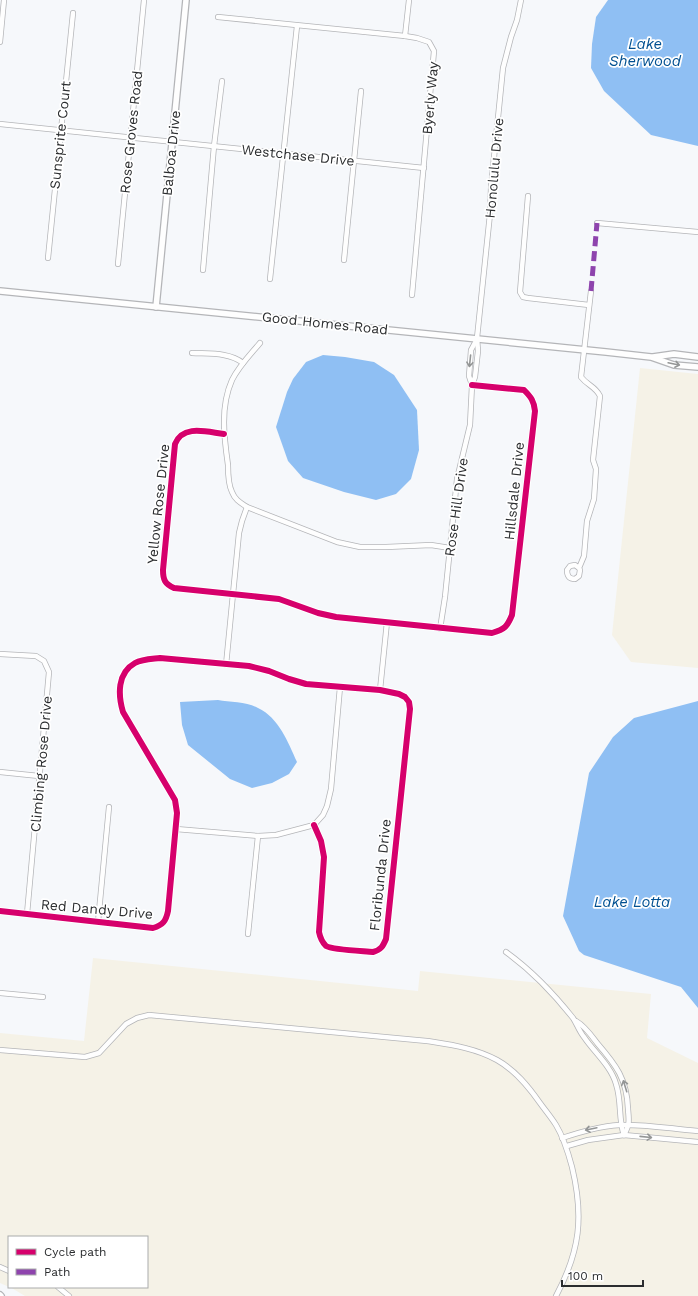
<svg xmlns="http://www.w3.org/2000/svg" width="698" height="1296" viewBox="0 0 698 1296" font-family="'Work Sans',sans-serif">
  <rect width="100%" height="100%" fill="#f6f8fb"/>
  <g fill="#f5f2e7">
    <path d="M640,368l58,6v294l-67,-6 -19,-27z"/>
    <path d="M93,958l325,33 2,-20 231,23 -4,44 51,25v233h-673l-15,-9h137v-50h-138v50l-9,-4v-250l84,8z"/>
  </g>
  <g fill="#8fbff3">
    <path d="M608,0h90v146l-47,-11 -47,-44 -13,-23 1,-24 4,-27z"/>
    <path d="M323,355l22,2 29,5 20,13 23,35 2,40 -8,29 -15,15 -20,6 -32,-8 -41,-14 -15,-17 -12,-34 11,-35 6,-13 13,-17z"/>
    <path d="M218,700c12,2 30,2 40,8 21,10 30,34 39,54l-8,12 -17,9 -20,5 -22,-9 -42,-34 -6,-20 -2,-23z"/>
    <path d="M698,701v307l-17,-21 -97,-32 -5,-4 -16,-35 26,-143 24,-36 21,-19z"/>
  </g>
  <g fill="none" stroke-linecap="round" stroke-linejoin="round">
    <g stroke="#b4b5b8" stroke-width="6">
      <g id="minor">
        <path d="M218,17l187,19 12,2 12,4 5,9 -22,244"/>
        <path d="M405,36l4,-36"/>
        <path d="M0,42l4,-42"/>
        <path d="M0,124l424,44"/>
        <path d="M528,196l-8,96 3,5 5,1 61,7"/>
        <path d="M597,223l101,9"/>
        <path d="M48,258l25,-245"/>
        <path d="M344,260l17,-169"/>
        <path d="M118,264l26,-264"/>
        <path d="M203,270l11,-124 8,-65"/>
        <path d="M270,279l27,-253"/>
        <path d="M260,343c-10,12 -21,23 -28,37 -12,27 -8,57 -4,85 0,9 0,19 4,27 3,8 9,11 15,15l90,35 23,5h26l45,-2 19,3"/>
        <path d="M192,353c17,1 37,-1 51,10"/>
        <path d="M472,385l-3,-9 2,-26 6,-11"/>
        <path d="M224,434c-17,-2 -41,-10 -49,10l-12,126c0,10 2,14 11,18l105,11 39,14 18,4 156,16c13,-4 15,-6 20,-18l23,-204c-1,-10 -4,-14 -11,-21l-52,-5"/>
        <path d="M579,568l-4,-3 -5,1 -3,4c0,6 2,9 8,9l4,-3 1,-6 -1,-2 5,-12 3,-35 7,-22 2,-30 -3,-9 7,-64c-5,-10 -12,-10 -19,-19l10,-86"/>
        <path d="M440,629l5,-32 12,-118 13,-54 2,-40 3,-8 3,-26 -1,-13 13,-124 1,-27 12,-119 8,-31 6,-17 4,-20"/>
        <path d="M0,654l36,2 8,5 5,11 -22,242"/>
        <path d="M226,665l13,-132 3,-12 5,-14"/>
        <path d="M380,690l7,-68"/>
        <path d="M0,772l39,4"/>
        <path d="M176,829l82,7 18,-1 38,-10 9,-10 4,-9 4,-17 9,-102"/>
        <path d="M0,911l153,17c10,-3 13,-7 15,-17l9,-98 -2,-13 -52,-88c-5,-17 -6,-39 12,-49 7,-4 16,-4 25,-5l89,8 20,5 20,8 17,5 74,6 19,4 6,3 4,5 1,7 -24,230c-3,7 -5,11 -13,13 -10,-1 -40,-2 -47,-6 -4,-4 -6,-9 -7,-14l5,-75 -3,-16 -7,-16"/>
        <path d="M98,922l11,-115"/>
        <path d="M248,934l10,-98"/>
        <path d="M506,952c25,18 48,42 67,66 4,6 6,13 11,19 10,15 27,29 32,47 6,18 2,35 8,51"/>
        <path d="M0,993l43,4"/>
        <path d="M576,1021c9,5 15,14 21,22 19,22 30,36 31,66 1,12 2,15 -4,26"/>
        <path d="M0,1050l85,7 14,-4 27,-29 11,-6 12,-3 278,26c25,4 48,7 70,19 18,10 31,26 43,43 5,7 11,14 16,22 8,13 12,27 16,42 12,50 8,84 -16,129"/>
        <path d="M562,1138c19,-6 38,-12 58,-13 26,-1 52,4 78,6"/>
        <path d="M567,1146l21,-6 36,-5 74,7"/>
        <path d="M0,1267l9,4"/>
        <path d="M58,1287l11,9"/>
      </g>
    </g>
    <g stroke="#b4b5b8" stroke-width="8">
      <g id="tertiary">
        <path d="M0,291l606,61 45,5 23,8 24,2"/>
        <path d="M156,307l30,-307"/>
        <path d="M653,357l21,-3 24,3"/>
        <path d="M0,1295l1,1"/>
      </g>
    </g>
    <use href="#minor" stroke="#fefefe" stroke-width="4.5"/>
    <use href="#tertiary" stroke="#fefefe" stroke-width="5.5"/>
    <path stroke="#8e44ad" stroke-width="5" stroke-dasharray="10 5" stroke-linecap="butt" d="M591,291l6,-68"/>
    <g stroke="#fff" stroke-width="8">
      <g id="cycleway">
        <path d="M224,434c-17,-2 -41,-10 -49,10l-12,126c0,10 2,14 11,18l105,11 39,14 18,4 156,16c13,-4 15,-6 20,-18l23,-204c-1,-10 -4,-14 -11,-21l-52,-5"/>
        <path d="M0,911l153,17c10,-3 13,-7 15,-17l9,-98 -2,-13 -52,-88c-5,-17 -6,-39 12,-49 7,-4 16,-4 25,-5l89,8 20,5 20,8 17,5 74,6 19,4 6,3 4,5 1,7 -24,230c-3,7 -5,11 -13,13 -10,-1 -40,-2 -47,-6 -4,-4 -6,-9 -7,-14l5,-75 -3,-16 -7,-16"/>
      </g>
    </g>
    <use href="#cycleway" stroke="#d6006c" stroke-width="6"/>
  </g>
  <defs><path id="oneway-shaft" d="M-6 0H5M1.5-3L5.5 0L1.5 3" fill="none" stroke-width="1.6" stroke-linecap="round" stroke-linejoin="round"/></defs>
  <g stroke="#949696">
    <use href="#oneway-shaft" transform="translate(470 361) rotate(96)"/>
    <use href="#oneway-shaft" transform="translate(674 364) rotate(12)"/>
    <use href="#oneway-shaft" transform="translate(625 1086) rotate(-107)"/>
    <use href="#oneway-shaft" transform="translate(591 1129) rotate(168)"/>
    <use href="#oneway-shaft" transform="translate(646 1137) rotate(6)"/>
  </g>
  <g text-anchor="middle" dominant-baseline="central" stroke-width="3.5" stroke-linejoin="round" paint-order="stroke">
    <g font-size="14" fill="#2b2d2f" stroke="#fff">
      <text transform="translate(430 98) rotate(-85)">Byerly Way</text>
      <text transform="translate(131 132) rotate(-84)">Rose Groves Road</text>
      <text transform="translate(60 135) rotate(-84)">Sunsprite Court</text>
      <text transform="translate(171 153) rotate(-84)">Balboa Drive</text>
      <text transform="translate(298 155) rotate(6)">Westchase Drive</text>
      <text transform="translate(494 168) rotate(-85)">Honolulu Drive</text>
      <text transform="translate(325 323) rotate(6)">Good Homes Road</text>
      <text transform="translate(514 491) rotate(-84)">Hillsdale Drive</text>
      <text transform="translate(158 504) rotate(-84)">Yellow Rose Drive</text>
      <text transform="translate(456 507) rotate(-82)">Rose Hill Drive</text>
      <text transform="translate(41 764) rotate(-85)">Climbing Rose Drive</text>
      <text transform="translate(380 875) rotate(-84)">Floribunda Drive</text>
      <text transform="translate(97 909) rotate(5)">Red Dandy Drive</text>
    </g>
    <g font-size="15" font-style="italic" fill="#015091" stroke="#fff">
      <text x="645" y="44">Lake<tspan x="645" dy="17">Sherwood</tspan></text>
      <text x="632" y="902">Lake Lotta</text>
    </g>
  </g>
  <rect x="8" y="1236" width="140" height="52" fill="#ffffff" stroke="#aaabac"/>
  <rect x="16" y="1249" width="20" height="6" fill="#d6006c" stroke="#aaabac"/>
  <text x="44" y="1256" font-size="12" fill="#2b2d2f">Cycle path</text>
  <rect x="16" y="1269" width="20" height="6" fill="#8e44ad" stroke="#aaabac"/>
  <text x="44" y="1276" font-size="12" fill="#2b2d2f">Path</text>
  <path d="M562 1280v6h81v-6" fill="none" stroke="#2b2d2f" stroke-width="2"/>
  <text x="568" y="1280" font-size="12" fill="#2b2d2f" stroke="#ffffff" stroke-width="3" paint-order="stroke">100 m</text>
</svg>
